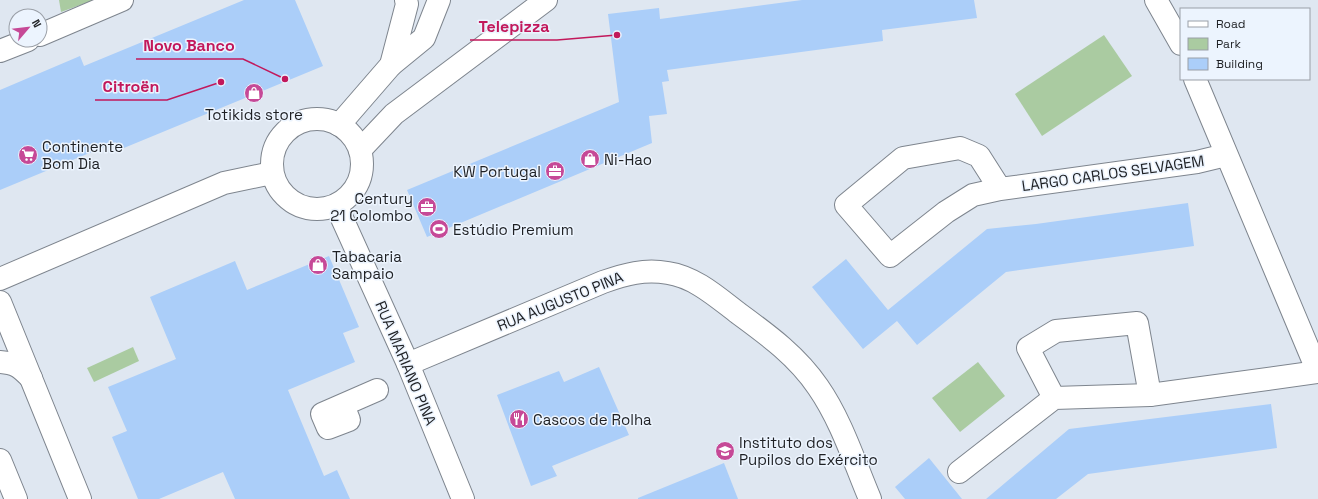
<svg xmlns="http://www.w3.org/2000/svg" width="1318" height="499" viewBox="0 0 1318 499" font-family="'Space Grotesk',sans-serif">
  <rect width="100%" height="100%" fill="#dfe7f1"/>
  <g fill="#aacba1">
    <path d="M59,0h35l-33,12z"/>
    <path d="M1104,35l28,41 -90,60 -27,-42z"/>
    <path d="M133,347l6,14 -45,21 -7,-14z"/>
    <path d="M978,362l27,34 -45,36 -28,-34z"/>
  </g>
  <g fill="#abcef9">
    <path d="M244,0h51l28,66 -204,84 -3,-8 -116,48v-100l80,-34 4,10z"/>
    <path d="M802,0h172l3,18 -95,12 1,11 -216,29 2,11 -7,1 5,32 -18,2 3,27 -225,94 -20,-47 212,-88 -11,-88 51,-6 1,11z"/>
    <path d="M1188,203l6,43 -188,26 -89,73 -20,-24 -34,28 -51,-62 34,-28 42,51 99,-81 49,-5z"/>
    <path d="M329,256l30,71 -16,6 12,29 -67,28 36,86 13,-6 13,29h-115l-12,-27 -64,27h-21l-26,-62 15,-6 -19,-44 68,-28 -26,-62 85,-36 12,29z"/>
    <path d="M599,367l30,68 -77,31 5,10 -26,10 -34,-91 62,-24 5,11z"/>
    <path d="M1271,404l6,44 -189,26 -32,25h-70l83,-70z"/>
    <path d="M929,458l33,41h-57l-10,-12z"/>
    <path d="M724,463l14,36h-100v-1z"/>
  </g>
  <g fill="none" stroke-linecap="round" stroke-linejoin="round">
    <g stroke="#7e858e" stroke-width="24">
      <g id="minor">
        <path d="M1156,0l25,44"/>
        <path d="M40,35l82,-35"/>
        <path d="M0,51l28,-11"/>
        <path d="M1195,79l123,293"/>
        <circle cx="317" cy="164" r="45"/>
        <path d="M339,125l52,-60 16,-61 -1,-4"/>
        <path d="M360,150l34,-36 152,-114"/>
        <path d="M1000,189l-21,-33 -19,-8 -57,10 -57,47 44,51 56,-44 27,-17 27,-6 197,-27 29,-7"/>
        <path d="M336,205l72,159 55,135"/>
        <path d="M0,279l224,-96 48,-10"/>
        <path d="M0,302l80,197"/>
        <path d="M0,362c16,1 20,5 31,16"/>
        <path d="M408,364l195,-82c23,-8 41,-13 65,-9 27,4 49,24 70,40 30,22 59,43 80,74 23,33 36,74 52,112"/>
        <path d="M1054,398l-26,-50 28,-17 81,-8 13,72"/>
        <path d="M343,405l6,15 -21,8 -6,-14 55,-24"/>
        <path d="M0,460l16,39"/>
        <path d="M959,472l95,-74 96,-3 168,-23"/>
      </g>
    </g>
    <g stroke="#7e858e" stroke-width="24">
      <path id="trunk" d="M391,65l33,-27 15,-38"/>
    </g>
    <use href="#minor" stroke="#fff" stroke-width="22"/>
    <use href="#trunk" stroke="#fff" stroke-width="22"/>
  </g>
  <defs>
    <g id="shop-disc" transform="scale(1)"><circle r="9.5" fill="#c64997" stroke="#ecf4fe"/><path d="M-5-2.5h2.3a2.7 3.5 0 0 1 5.4 0H5L5.5 6h-11ZM-1.5-2.5h3a1.5 2.3 0 0 0-3 0Z" fill="#fff"/></g>
    <g id="supermarket-disc" transform="scale(1)"><circle r="9.5" fill="#c64997" stroke="#ecf4fe"/><path d="M-6-5.5h2.5l.6 2H6L4.5 2H-2.5L-4.4-4H-6ZM-1.5 3.2a1.3 1.3 0 1 0 .1 0ZM3 3.2a1.3 1.3 0 1 0 .1 0Z" fill="#fff"/></g>
    <g id="office-disc" transform="scale(1)"><circle r="9.5" fill="#c64997" stroke="#ecf4fe"/><path d="M-6-3h4V-5.5h4V-3h4V5H-6ZM-1-4.5V-3h2v-1.5ZM-6 0V1H6V0Z" fill="#fff"/></g>
    <g id="stadium-disc" transform="scale(1)"><circle r="9.5" fill="#c64997" stroke="#ecf4fe"/><path d="M0-5a6.5 5 0 1 0 0 10a6.5 5 0 1 0 0-10ZM-3.5-1.8h7v3.6h-7Z" fill="#fff"/></g>
    <g id="restaurant-disc" transform="scale(1)"><circle r="9.5" fill="#c64997" stroke="#ecf4fe"/><path d="M-5-6h1v4h1v-4h1v4h1v-4h1v5L-1.5 .5V6h-2V.5L-5-1ZM5-6V6H3V1.5H1.5Q1.5-4 5-6Z" fill="#fff"/></g>
    <g id="school-disc" transform="scale(1)"><circle r="9.5" fill="#c64997" stroke="#ecf4fe"/><path d="M0-5L7-2L0 1L-7-2ZM-4 1L0 2.5L4 1V4Q0 6-4 4Z" fill="#fff"/></g>
  </defs>
  <g fill-rule="evenodd">
    <use href="#shop-disc" x="254" y="93"/>
    <use href="#supermarket-disc" x="28" y="155"/>
    <use href="#shop-disc" x="590" y="159"/>
    <use href="#office-disc" x="555" y="171"/>
    <use href="#office-disc" x="427" y="207"/>
    <use href="#stadium-disc" x="439" y="229"/>
    <use href="#shop-disc" x="318" y="265"/>
    <use href="#restaurant-disc" x="519" y="419"/>
    <use href="#school-disc" x="725" y="451"/>
  </g>
  <g text-anchor="middle" dominant-baseline="central" stroke-width="3" stroke-linejoin="round" paint-order="stroke">
    <g font-size="15" fill="#1e2024" stroke="#ecf4fe" text-anchor="start">
      <text x="254" y="114" text-anchor="middle">Totikids store</text>
      <text x="42" y="146">Continente<tspan x="42" dy="17">Bom Dia</tspan></text>
      <text x="604" y="159">Ni-Hao</text>
      <text x="541" y="171" text-anchor="end">KW Portugal</text>
      <text x="413" y="198" text-anchor="end">Century<tspan x="413" dy="17">21 Colombo</tspan></text>
      <text x="453" y="229">Estúdio Premium</text>
      <text x="332" y="256">Tabacaria<tspan x="332" dy="17">Sampaio</tspan></text>
      <text x="533" y="419">Cascos de Rolha</text>
      <text x="739" y="442">Instituto dos<tspan x="739" dy="17">Pupilos do Exército</tspan></text>
    </g>
    <g font-size="15" fill="#1e2024" stroke="#ecf4fe">
      <text transform="translate(1113 173) rotate(-8)">LARGO CARLOS SELVAGEM</text>
      <text transform="translate(560 301) rotate(-22)">RUA AUGUSTO PINA</text>
      <text transform="translate(406 363) rotate(67)">RUA MARIANO PINA</text>
    </g>
  </g>
  <path fill="none" stroke="#c2185b" stroke-width="1.5" d="M617 35L557 40H470M285 79L243 59H136M221 82L167 100H95"/>
  <g fill="#c2185b" stroke="#ecf4fe" stroke-width="1.5">
    <circle cx="617" cy="35" r="4"/>
    <circle cx="285" cy="79" r="4"/>
    <circle cx="221" cy="82" r="4"/>
  </g>
  <g font-size="16" text-anchor="middle" font-weight="bold" fill="#c2185b" stroke="#ecf4fe" stroke-width="3" stroke-linejoin="round" paint-order="stroke">
    <text x="514" y="32">Telepizza</text>
    <text x="189" y="51">Novo Banco</text>
    <text x="131" y="92">Citroën</text>
  </g>
  <rect x="1180" y="8" width="130" height="72" fill="#ecf4fe" stroke="#9a9fa7"/>
  <rect x="1188" y="21" width="20" height="6" fill="#ffffff" stroke="#9a9fa7"/>
  <text x="1216" y="28" font-size="12" fill="#1e2024">Road</text>
  <rect x="1188" y="38" width="20" height="12" fill="#aacba1" stroke="#9a9fa7"/>
  <text x="1216" y="48" font-size="12" fill="#1e2024">Park</text>
  <rect x="1188" y="58" width="20" height="12" fill="#abcef9" stroke="#9a9fa7"/>
  <text x="1216" y="68" font-size="12" fill="#1e2024">Building</text>
  <g transform="translate(28 28) rotate(62)"><circle r="19" fill="#ecf4fe" stroke="#9a9fa7"/>
  <path d="M0-3L7 15L0 10L-7 15Z" fill="#c64997"/>
  <text y="-6" font-size="11" font-weight="bold" text-anchor="middle" fill="#1e2024">N</text>
  </g>
</svg>
